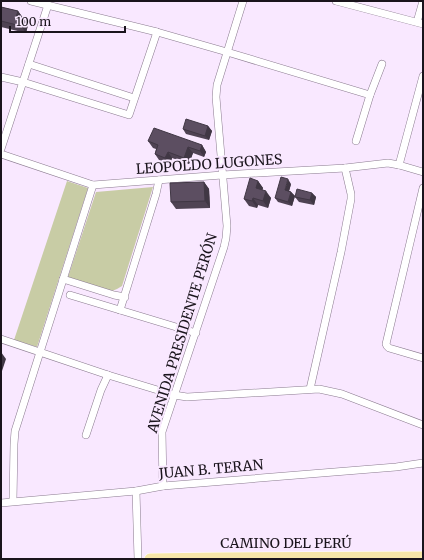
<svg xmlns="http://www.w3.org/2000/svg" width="424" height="560" viewBox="0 0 424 560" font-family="Merriweather,serif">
  <rect width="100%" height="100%" fill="#f9e8ff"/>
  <g fill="#c8cca5">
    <path d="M67,181l21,7 -51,159 -23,-7z"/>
    <path d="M153,187l-31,99 -5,3 -5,2 -44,-14 28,-85z"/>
  </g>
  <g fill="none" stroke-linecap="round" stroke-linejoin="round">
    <g stroke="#8b7b90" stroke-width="8">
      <g id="minor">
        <path d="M31,1l126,31 70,20 143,43"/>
        <path d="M336,1l87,23"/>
        <path d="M417,22l6,-21"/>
        <path d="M29,64l105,34"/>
        <path d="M1,77l22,5 106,33 28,-83"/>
        <path d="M356,141l14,-46 12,-31"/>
        <path d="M1,149l47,-144"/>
        <path d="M1,154l92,31 129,-10 123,-7 43,-5 11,2 24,7"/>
        <path d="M399,165l24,-89"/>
        <path d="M423,188l-37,156 1,2 2,2 34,10"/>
        <path d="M63,279l51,16 11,2"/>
        <path d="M70,295l126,38"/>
        <path d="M120,310l36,-116 3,-14"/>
        <path d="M1,339l107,36 66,20 13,2 132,-8 23,5 81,31"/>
        <path d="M310,389l31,-137 10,-53v-5l-6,-26"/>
        <path d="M86,435l15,-45 7,-15"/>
        <path d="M163,486l-1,-54 62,-185 2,-9 1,-12 -11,-129 1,-12 26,-84"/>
        <path d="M136,491l2,68"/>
        <path d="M13,501l1,-57 1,-13 78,-246"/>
        <path d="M1,503l135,-12 27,-5 233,-19 27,-4"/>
      </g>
    </g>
    <g stroke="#fff" stroke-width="12">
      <path id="primary" d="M150,559l67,-1 206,-1"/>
    </g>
    <use href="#minor" stroke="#fff" stroke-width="7"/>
    <use href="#primary" stroke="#f7e6a9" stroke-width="11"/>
  </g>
  <g fill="#4f4353">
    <path d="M1,7l17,4 10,14 -2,8 -25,-6z"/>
    <path d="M208,126l4,5 -3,9 -23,-6 -3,-5z"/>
    <path d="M148,141l54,4 4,7 -2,5 -11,-4 -4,11 -17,-6 -2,6 -11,-4 -4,-6 1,-5 -3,-1z"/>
    <path d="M258,181l5,7 -1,2 9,8 -3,10 -10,-3 -1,3 -8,-2 -5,-7z"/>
    <path d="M204,182l5,7 1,19 -34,1 -5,-7z"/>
    <path d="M291,184l-2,7 2,1 4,4 -3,10 -14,-4 -3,-4z"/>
    <path d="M312,193l4,4 -2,8 -15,-3 -4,-5z"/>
  </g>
  <g fill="#403744">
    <path d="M18,11l5,7 -7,-1z"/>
    <path d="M23,18l5,7 -2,8 -5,-7z"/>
    <path d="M208,126l4,5 -3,9 -4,-4z"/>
    <path d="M202,145l4,7 -2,5 -4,-6z"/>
    <path d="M188,147l5,6 -4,11 -5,-6z"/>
    <path d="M168,152l4,6 -2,6 -5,-6z"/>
    <path d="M288,179l3,5 -3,11 -3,-5z"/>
    <path d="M258,181l5,7 -2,7 -5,-7z"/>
    <path d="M204,182l5,7 1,19 -5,-7z"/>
    <path d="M266,191l5,7 -3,10 -5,-7z"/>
    <path d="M291,192l4,4 -3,10 -4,-4z"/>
    <path d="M312,193l4,4 -2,8 -4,-5z"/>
    <path d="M253,198l5,7 -1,3 -5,-7z"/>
    <path d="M1,352l5,7 -5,15z"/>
  </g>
  <g fill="#5c4e61" stroke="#403744">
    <path d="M1,7l17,4 -2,6 7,1 -2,8 -20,-5z"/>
    <path d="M186,119l22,7 -3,10 -22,-7z"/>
    <path d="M154,128l48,17 -2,6 -12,-4 -4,11 -16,-6 -3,6 -10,-4 3,-9 -10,-4z"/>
    <path d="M281,177l7,2 -3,11 6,2 -3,10 -13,-4z"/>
    <path d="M250,178l8,3 -2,7 10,3 -3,10 -10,-3 -1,3 -8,-2z"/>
    <path d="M204,182l1,19 -34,1 -1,-19z"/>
    <path d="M297,189l15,4 -2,7 -15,-3z"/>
  </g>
  <g text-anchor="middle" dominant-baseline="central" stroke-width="4" stroke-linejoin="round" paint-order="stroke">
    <g font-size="14" fill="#1a141c" stroke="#f9e8ff">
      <text transform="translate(209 164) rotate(-4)">LEOPOLDO LUGONES</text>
      <text transform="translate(182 333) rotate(-73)">AVENIDA PRESIDENTE PERÓN</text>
      <text transform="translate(211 469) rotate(-5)">JUAN B. TERAN</text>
      <text x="286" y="543">CAMINO DEL PERÚ</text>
    </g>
  </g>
  <rect width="424" height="560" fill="none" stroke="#1a141c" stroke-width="4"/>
  <path d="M10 26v6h115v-6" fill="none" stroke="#1a141c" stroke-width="2"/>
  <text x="16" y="26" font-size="12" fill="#1a141c" stroke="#f9e8ff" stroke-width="3" paint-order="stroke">100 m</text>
</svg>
